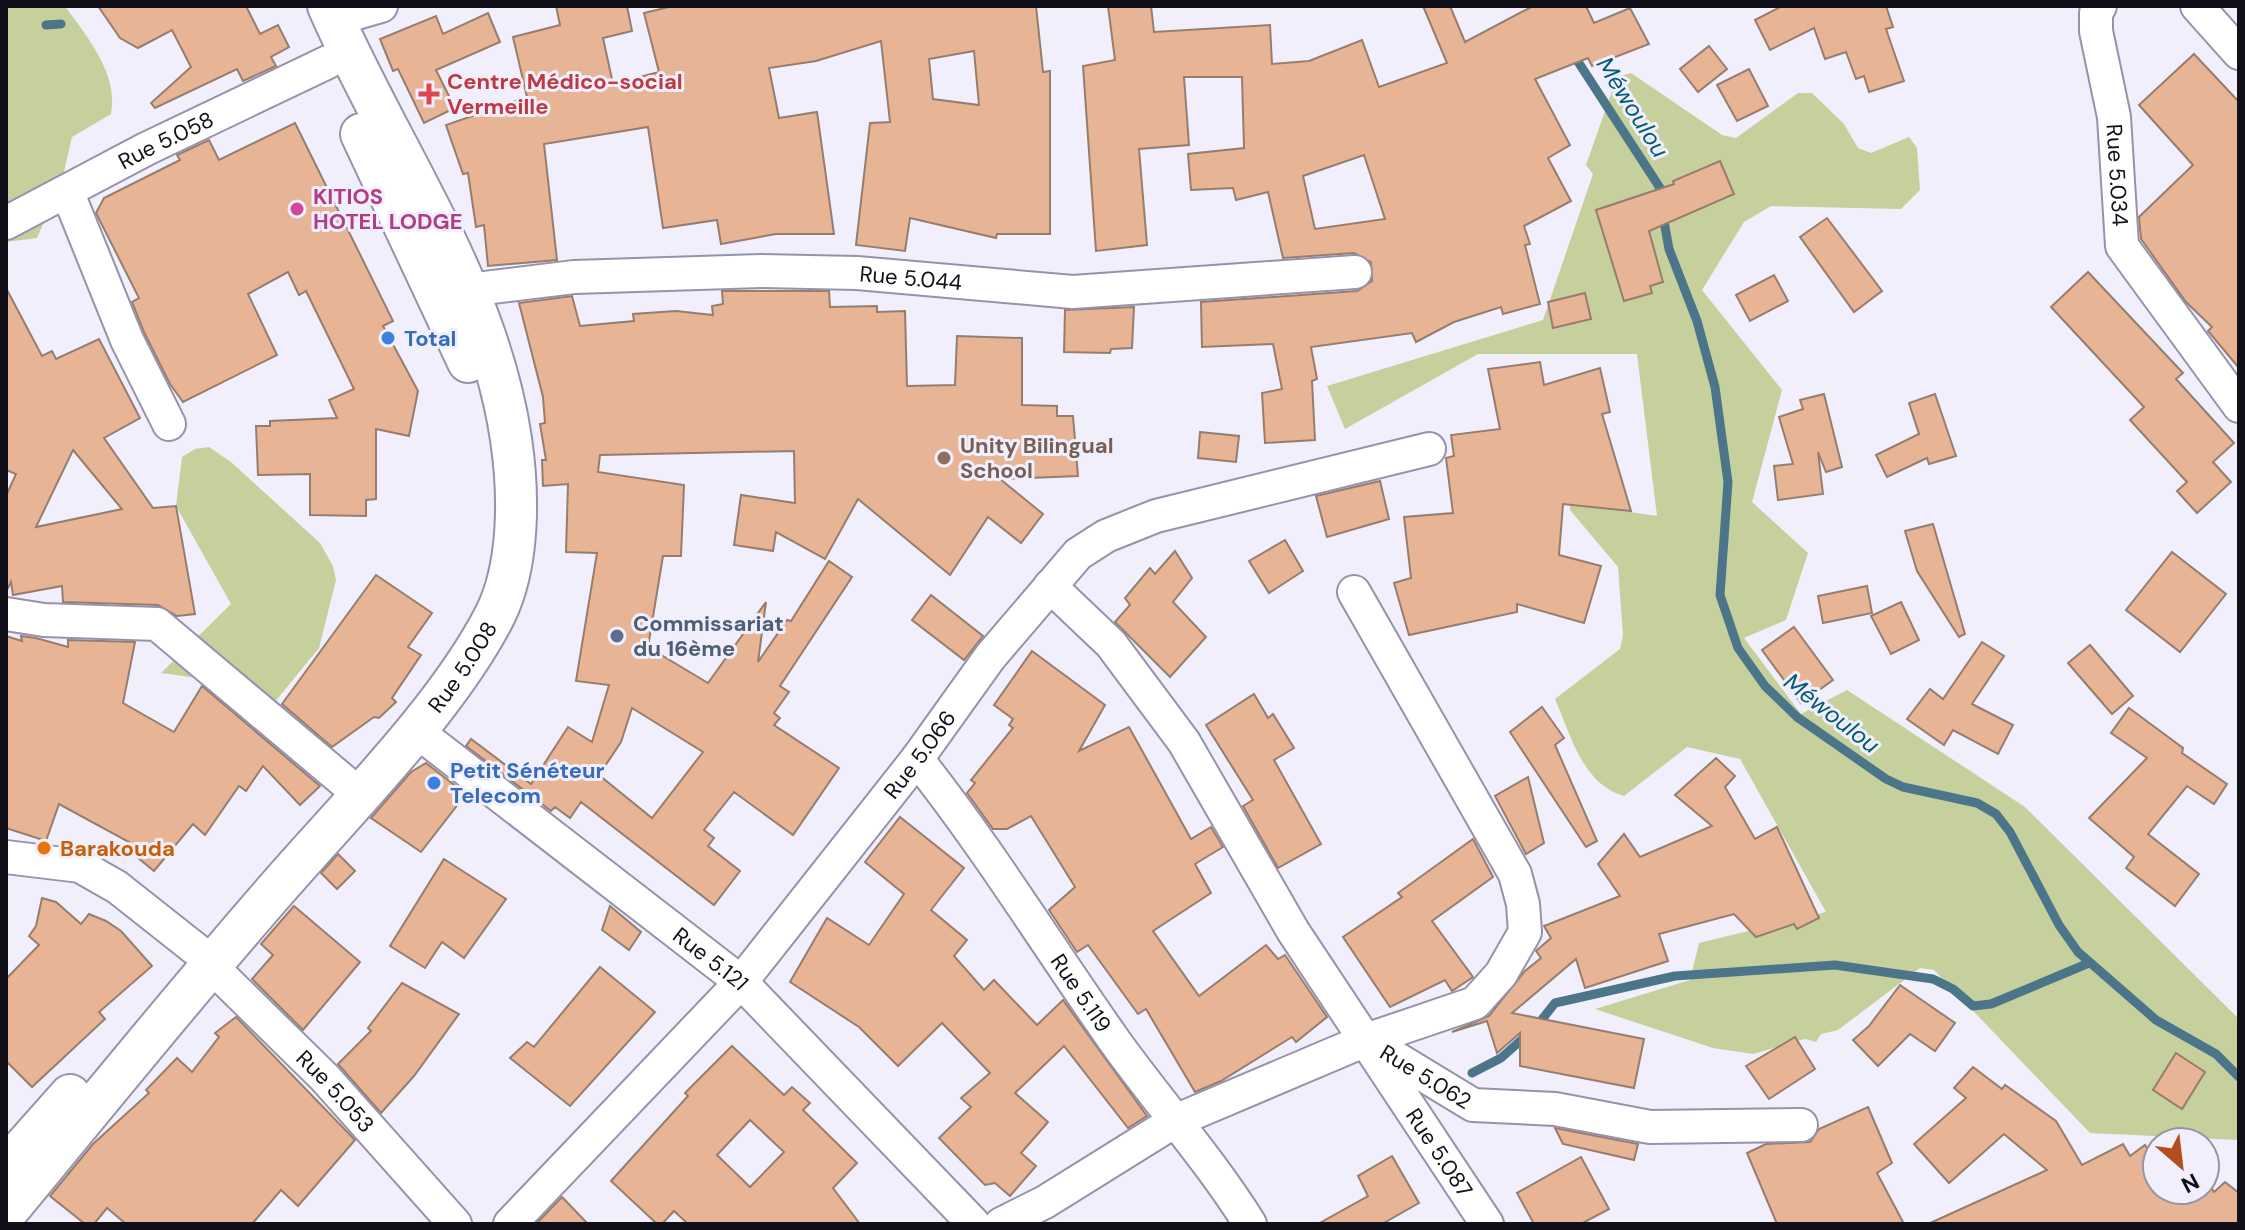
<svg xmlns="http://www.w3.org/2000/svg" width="2245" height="1230" viewBox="0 0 2245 1230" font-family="'DM Sans',sans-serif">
  <rect width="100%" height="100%" fill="#f1effb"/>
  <g fill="#c6d09d">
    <path d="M6,6h59c22,31 54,68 46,108l-39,23 -10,43 -25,58 -31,4z"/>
    <path d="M1631,73l91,62 14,3 62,-45h14l32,31 14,24 13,5 38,-16 8,11 3,42 -19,19 -130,-3 -27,16 -42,68 80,100 -30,112 56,51 -22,67 -42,18 57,76 46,-24 178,117 214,212v121l-149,-7 -156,-163 -14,-2 -82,62 -17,4 -5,8 -11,-3 -52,15 -40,-6 -118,-39 95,-29 9,-37 127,-31 -86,-153 -53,-12 -63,49c-42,-12 -53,-61 -69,-97l65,-50 3,-14 -5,-68 -48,-57v-13l33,11 54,8 -20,-162h-159l-133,75 -18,-43 216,-66 50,-146 -7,-9 31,-88z"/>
    <path d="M209,447l22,15 89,81 13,23 3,14 -17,68 -54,66 -38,-32 -66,-9 70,-69 -55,-98 6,-49 13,-8z"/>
  </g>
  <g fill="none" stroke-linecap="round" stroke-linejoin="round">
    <g stroke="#4b7589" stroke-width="9">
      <path d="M46,25l15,-1"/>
      <path d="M1573,54l89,137v6"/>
      <path d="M1663,216l6,33 28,72 18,66 13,95 -8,113 18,53 27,38 32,31 89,62 17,8 74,16 19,11 14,18 49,93 19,27 78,68 60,34 23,23"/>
      <path d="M1472,1073l29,-15 35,-31 19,-24 120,-27 160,-11 98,14 20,10 20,17 18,-2 98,-41"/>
    </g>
  </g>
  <g fill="#e7b496" stroke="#977d6e" stroke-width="2" fill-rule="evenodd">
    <path d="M98,6h148l14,28 18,-9 11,22 -18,10 5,9 -33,15 -6,-12 -82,39 -4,-5 40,-36 -19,-37 -34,18 -18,-10z"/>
    <path d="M556,6h71l5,25 -29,7 10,46 46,-12 -15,-59 29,-7h363l7,66 7,-1v163h-53l-1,4 -86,-20 -5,33 -49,-6 14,-122 20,-1 -9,-81 -65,20 -47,7 10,50 38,-6 17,122h-58l-55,10 -4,-24 -54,8 -15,-101 -104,17 13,116 -69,6 -4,-41 -8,2 -8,-54 -5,1 -17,-49 81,-28 -14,-60 47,-12zM974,51l5,54 -46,-6 -4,-40z"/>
    <path d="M1108,6h43l3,26 116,-7 2,39 37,-3 53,-21 17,47 68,-24 -24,-57h27l15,36 68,-36h53l8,17 36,-15 19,36 -57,22 -4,-8 -53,21 35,66 -22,13 23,43 -47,25 6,18 -5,1 15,59 -37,10 -2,-7 -47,15 -38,20 -4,-9 -101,14 6,32 -5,2 3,59 -50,3 -3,-50 20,-4 -9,-45 -71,3 -1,-45 156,-11 15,-10 -1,-19 -17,-9 -71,5 -15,-66 -32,8 -3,-12 -42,2 -3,-36 56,-6 -2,-71h-58l5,68 -50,4 8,96 -51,6 -13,-185 32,-6zM1364,155l21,64 -70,10 -12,-53z"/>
    <path d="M1782,6h104l7,21 -7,2 18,52 -35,11 -5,-16 -8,3 -10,-27 -21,7 -11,-31 -44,22 -15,-30z"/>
    <path d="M488,13l12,29 -64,28 19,38 -31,15 -26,-54 -5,2 -13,-32 56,-23 7,18z"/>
    <path d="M1709,46l18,23 -29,23 -18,-23z"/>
    <path d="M2194,54l45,48v266l-31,-37 4,-4 -26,-25 -45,-63 -2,-22 54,-52 -54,-60z"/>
    <path d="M1749,69l19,37 -31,15 -20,-36z"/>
    <path d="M295,123l98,198 -10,5 35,65 -9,45 -33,-7v70l-10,1v16l-56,-1v-41l-52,1 -2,-49h14v-5l67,-3 -8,-18 25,-11 -48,-98 -7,4 -11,-23 -40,22 29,61 -94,47 -13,-18 -26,-52 -12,-30 7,-4 -43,-85 8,-15 76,-38 -3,-5 32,-15 10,20z"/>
    <path d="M1720,161l14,33 -85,37 14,51 -13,4 2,7 -28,8 -28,-91 78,-26 -1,-3z"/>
    <path d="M1827,218l55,73 -28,21 -54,-75z"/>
    <path d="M2088,272l95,101 -7,6 58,64 -21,19 18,20 -34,31 -20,-22 10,-9 -57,-62 14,-13 -93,-100z"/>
    <path d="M1774,275l14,26 -38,20 -14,-26z"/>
    <path d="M6,288l36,68 10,-5 4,8 43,-20 41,79 -36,20 49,70 23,-2 19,108 -18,2 -19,-11 -95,-3 -1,-16 -49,9 -2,-13 -5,10v-96l10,-22 -10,-4zM73,450l49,59 -86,18z"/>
    <path d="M722,291h107l1,16 47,-1v6l28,-1 2,75 48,-1 2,-49 65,2v67l35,1v10h16l5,60 -78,3 43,35 -22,29 -33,-26 -38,58 -92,-76 -33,60 -49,-27 -3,19 -39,-6 7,-50 54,8 -1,-52 -194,4 -2,17 86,13 -3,71h-18l-15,91 60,36 58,-81 -8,60 29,-42 4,1 38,-60 23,16 -72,109 9,6 -15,21 6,5 -6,7 65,43 -46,67 -59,-43 -30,38 10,8 -6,8 32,25 -26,34 -133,-103 -11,16 -15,-11 -4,4 -85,-65 5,-7 60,45 37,-57 24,15 17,-57 -33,-4 21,-128 -31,-1 2,-68 -25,2 -1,-26h4l-6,-36 5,-1 -2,-26 -24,-94 53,-7 8,30 54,-5 -1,-7 43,-3 37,4 -1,-9 11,-2zM632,708l71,44 -51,66 -53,-43 22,-33z"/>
    <path d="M1585,293l6,26 -38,9 -5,-26z"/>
    <path d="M1134,307l-2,41 -21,1 -1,4 -46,-1 1,-42z"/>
    <path d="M1540,362l4,23 56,-17 10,44 -8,2 29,97 -68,-7 -4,51 42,11 -17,57 -67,-19v8l-108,23 -15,-52 17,-5 -7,-61 49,-4 -7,-55 8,-2 -3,-21 49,-6 -12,-60z"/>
    <path d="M1824,394l18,73 -16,5 -8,-20 5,42 -45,6 -4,-34 19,-2 -14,-47 24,-8 -3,-9z"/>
    <path d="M1935,394l21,62 -27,8 -2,-6 -40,19 -11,-22 43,-21 -10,-31z"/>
    <path d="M1200,432l39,4 -3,26 -38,-4z"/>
    <path d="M1380,481l9,38 -62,18 -11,-41z"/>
    <path d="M1933,524l32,110 -6,3 -42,-66 -12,-40z"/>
    <path d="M1285,540l18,31 -34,22 -20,-32z"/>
    <path d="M1175,551l17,27 -19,24 33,35 -36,40 -55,-55 15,-17 -5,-7 25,-30 5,6z"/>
    <path d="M2172,552l54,42 -46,58 -54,-42z"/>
    <path d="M376,575l56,38 -24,34 13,8 -29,43 4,4 -17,16 -5,-1 -42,30 -50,-43z"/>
    <path d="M1867,586l5,27 -49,10 -5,-27z"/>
    <path d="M931,595l52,41 -19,24 -52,-40z"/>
    <path d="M1901,602l18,38 -28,14 -20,-38z"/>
    <path d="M1794,627l39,53 -32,23 -39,-53z"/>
    <path d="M6,636l16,5 -1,-5 15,2 32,9v-7l67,2 -12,61 51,29 28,-46 118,100 -20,19 -37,-39 -17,25 -7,-5 -34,49 -12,-11 -39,47 -29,-24 4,-5 -70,-38 -13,37 -40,-13z"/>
    <path d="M1982,642l22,14 -32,48 41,21 -15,29 -45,-24 -9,15 -37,-26 23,-30 13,10z"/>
    <path d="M2090,645l43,51 -21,18 -44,-51z"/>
    <path d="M1032,651l73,54 -26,46 50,-24 62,112 20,-12 12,20 -28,17 16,29 -58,38 46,65 67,-51 12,14 7,-4 42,62 -31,25 -4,-5 -71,44 -26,11 -49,-83 -8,5 -50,-69 -11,7 -28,-42 26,-23 -44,-71 -24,13h-14l-26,-36 8,-10 -4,-3 42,-52 -4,-3 4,-6 -19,-14z"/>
    <path d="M1254,694l14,24 5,-4 21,34 -20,12 47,84 -43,24 -35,-62 10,-6 -47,-75z"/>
    <path d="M1542,707l22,31 -9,7 42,96 -11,6 -76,-115z"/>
    <path d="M2129,708l54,40 -1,5 45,31 -13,20 -27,-18 -39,48 51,40 -24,32 -49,-38 8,-11 -45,-39 58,-60 -36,-25z"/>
    <path d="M1716,758l19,18 -10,11 30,52 22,-12 42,91 -22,11 -3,-5 -38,13 -22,-23 -75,20 9,27 -83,27 -9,-29 -64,54 132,26 -10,49 -114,-22v-33l-23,20 -10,-32 -35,11 37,-16 36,-45 16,-13 -5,-7 15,-13 -7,-12 76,-30 -22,-32 26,-30 16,23 72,-31 -37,-31z"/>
    <path d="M426,763l40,31 -45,58 -50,-34 40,-46z"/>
    <path d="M1528,777l16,66 -18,11 -31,-58z"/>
    <path d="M900,817l64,51 -33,42 36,30 -13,16 30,34 10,-10 43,45 26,-25 84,116 -19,12 -64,-82 -49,47 33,29 -27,31 15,13 -26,30 -15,-13 -10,2 -46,-47 32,-31 -10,-9 29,-25 -48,-50 -44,43 -39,-39 -69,-45 37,-64 42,27 35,-51 -39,-32z"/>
    <path d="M1473,839l20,38 -61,44 41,56 -21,14 -7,-11 -55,27 -47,-70 59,-40 -4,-4z"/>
    <path d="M338,854l17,17 -18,18 -16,-16z"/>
    <path d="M444,859l62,40 -42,59 -22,-16 -17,26 -35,-22z"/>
    <path d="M42,898l14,4 25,22 8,-10 17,7 15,10 31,35 -53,46 6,7 -73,68 -26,-26v-82l33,-34 -10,-9 7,-10z"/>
    <path d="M294,906l66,56 -57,68 -51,-51 21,-24 -12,-11z"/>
    <path d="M610,906l31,26 -12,18 -27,-20z"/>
    <path d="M600,967l55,45 -85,94 -60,-48 17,-16 7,5z"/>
    <path d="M402,983l57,31 -45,62 -33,37 -43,-49 33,-33 -3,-3z"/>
    <path d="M1900,985l55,38 -20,28 -25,-17 -32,32 -25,-26 16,-14z"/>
    <path d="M236,1017l119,123 -57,66 -17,-16 -29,34h-126l-19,-16 -13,16h-9l-35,-28 43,-52 56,-51 -3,-3 31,-32 15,14 27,-35 -4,-4z"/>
    <path d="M1795,1037l20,32 -46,30 -23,-33z"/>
    <path d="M732,1046l52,49 8,-8 18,16 -7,7 54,53 -24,25 27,36h-172l-14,-13 -12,13h-5l-46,-43 77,-85 -3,-3zM750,1120l34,32 -34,35 -33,-32z"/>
    <path d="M2176,1053l29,19 -23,37 -29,-19z"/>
    <path d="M1973,1067l29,22 3,-4 51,36 26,44 41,-21 7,12 15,-11 12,19v26h48l1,-10 8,12 11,-10 14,11v31h-311l119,-54 -43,-36 -55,49 -35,-39 52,-46 -12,-10z"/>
    <path d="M1868,1107l24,56 -15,10 27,51h-127l-30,-71 19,-9 44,-2 9,-13z"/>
    <path d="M1555,1128l83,16 -4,16 -71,-16z"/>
    <path d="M1392,1156l27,47 -37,21h-64l50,-28 -10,-20z"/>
    <path d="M1581,1157l28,52 -28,15h-47l-17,-31z"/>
    <path d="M562,1197l26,27h-52z"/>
  </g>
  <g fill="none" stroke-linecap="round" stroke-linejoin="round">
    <g stroke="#9692ac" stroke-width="36">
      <g id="minor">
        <path id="s1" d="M2100,6l-4,7v18l18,86 8,129 117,160"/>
        <path d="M2197,6l42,47"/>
        <path d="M333,20l48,-14"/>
        <path d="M67,191l60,149 42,84"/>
        <path id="s2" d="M6,223l140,-74 182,-87"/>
        <path id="s3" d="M468,290l106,-13 187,-6 96,2 216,19 282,-20"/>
        <path id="s4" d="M1050,586l61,58 73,98 109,189 194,293"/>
        <path d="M1354,592l161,282 8,30 2,28 -24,42 -26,29 -109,37"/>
        <path d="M6,614l38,6 113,4 189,159"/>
        <path id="s5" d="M415,730l326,252 233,242"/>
        <path id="s6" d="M917,759c72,91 132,189 199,284 44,61 94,117 134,181"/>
        <path d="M6,857l74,9 37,21 81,64"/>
        <path id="s7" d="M210,965l115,113 130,146"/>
        <path id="s8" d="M510,1224l231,-242 176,-223 73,-102 88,-103 28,-18 50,-20 273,-67"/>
        <path id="s9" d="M1001,1224l44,-22 130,-81 191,-81 107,65 82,4 95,18 151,-2"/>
      </g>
    </g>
    <g stroke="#9692ac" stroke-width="44">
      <g id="major">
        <path d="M361,134l107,228"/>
        <path d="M6,1167l64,-72"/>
        <path id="s10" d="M6,1213c91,-110 181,-222 275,-329 69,-79 167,-177 214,-269 25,-50 24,-122 16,-176 -23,-157 -121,-290 -183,-433"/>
      </g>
    </g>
    <use href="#minor" stroke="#fff" stroke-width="32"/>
    <use href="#major" stroke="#fff" stroke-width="40"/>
  </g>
  <path fill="#e0444e" stroke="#f1effb" stroke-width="3" d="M425 82h8v8h8v8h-8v8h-8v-8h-8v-8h8z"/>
  <circle fill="#d1479c" stroke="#f1effb" stroke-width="3" cx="297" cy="209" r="8"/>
  <g fill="#3f7fe0" stroke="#f1effb" stroke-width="3">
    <circle cx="388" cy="338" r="8"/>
    <circle cx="434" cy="783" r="8"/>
  </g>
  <circle fill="#8d6e63" stroke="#f1effb" stroke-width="3" cx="944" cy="458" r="8"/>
  <circle fill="#5c6f8a" stroke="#f1effb" stroke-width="3" cx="617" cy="636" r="8"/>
  <circle fill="#e8710a" stroke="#f1effb" stroke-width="3" cx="44" cy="848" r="8"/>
  <g text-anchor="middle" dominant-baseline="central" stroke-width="6" stroke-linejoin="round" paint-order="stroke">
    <g font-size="22" font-weight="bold" fill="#be3a42" stroke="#f1effb" text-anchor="start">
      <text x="447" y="81">Centre Médico-social<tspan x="447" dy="25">Vermeille</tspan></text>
    </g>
    <g font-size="22" fill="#110f18" stroke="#f1effb">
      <text stroke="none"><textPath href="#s2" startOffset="180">Rue 5.058</textPath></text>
      <text stroke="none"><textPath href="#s1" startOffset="172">Rue 5.034</textPath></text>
      <text stroke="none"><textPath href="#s3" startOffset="444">Rue 5.044</textPath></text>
      <text stroke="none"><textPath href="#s10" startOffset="712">Rue 5.008</textPath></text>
      <text stroke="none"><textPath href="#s8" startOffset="624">Rue 5.066</textPath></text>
      <text stroke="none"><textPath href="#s5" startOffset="374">Rue 5.121</textPath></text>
      <text stroke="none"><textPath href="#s6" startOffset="286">Rue 5.119</textPath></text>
      <text stroke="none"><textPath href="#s9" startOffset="480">Rue 5.062</textPath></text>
      <text stroke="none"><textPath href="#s7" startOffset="178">Rue 5.053</textPath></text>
      <text stroke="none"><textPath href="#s4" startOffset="690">Rue 5.087</textPath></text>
    </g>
    <g font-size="22" font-weight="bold" fill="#b23c85" stroke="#f1effb" text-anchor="start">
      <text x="313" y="196">KITIOS<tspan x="313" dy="25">HOTEL LODGE</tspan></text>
    </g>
    <g font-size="22" font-weight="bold" fill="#366cbe" stroke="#f1effb" text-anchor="start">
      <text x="404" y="338">Total</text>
      <text x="450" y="770">Petit Sénéteur<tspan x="450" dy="25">Telecom</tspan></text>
    </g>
    <g font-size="22" font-weight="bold" fill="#785e54" stroke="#f1effb" text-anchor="start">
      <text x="960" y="445">Unity Bilingual<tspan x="960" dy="25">School</tspan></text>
    </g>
    <g font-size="22" font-weight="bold" fill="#4e5e75" stroke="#f1effb" text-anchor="start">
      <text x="633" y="623">Commissariat<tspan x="633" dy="25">du 16ème</tspan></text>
    </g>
    <g font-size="22" font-weight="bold" fill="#c56008" stroke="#f1effb" text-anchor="start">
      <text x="60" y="848">Barakouda</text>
    </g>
    <g font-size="24" font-style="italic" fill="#045b74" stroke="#f1effb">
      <text transform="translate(1633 107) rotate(58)">Méwoulou</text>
      <text transform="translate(1832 713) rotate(38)">Méwoulou</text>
    </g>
  </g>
  <rect width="2245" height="1230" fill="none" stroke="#110f18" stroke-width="16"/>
  <g transform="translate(2181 1166) rotate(152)"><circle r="38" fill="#f1effb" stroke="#9795a0" stroke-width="2"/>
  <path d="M0-6L14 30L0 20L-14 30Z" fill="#b24d1e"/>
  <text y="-12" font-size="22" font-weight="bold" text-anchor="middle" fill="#110f18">N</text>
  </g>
</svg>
